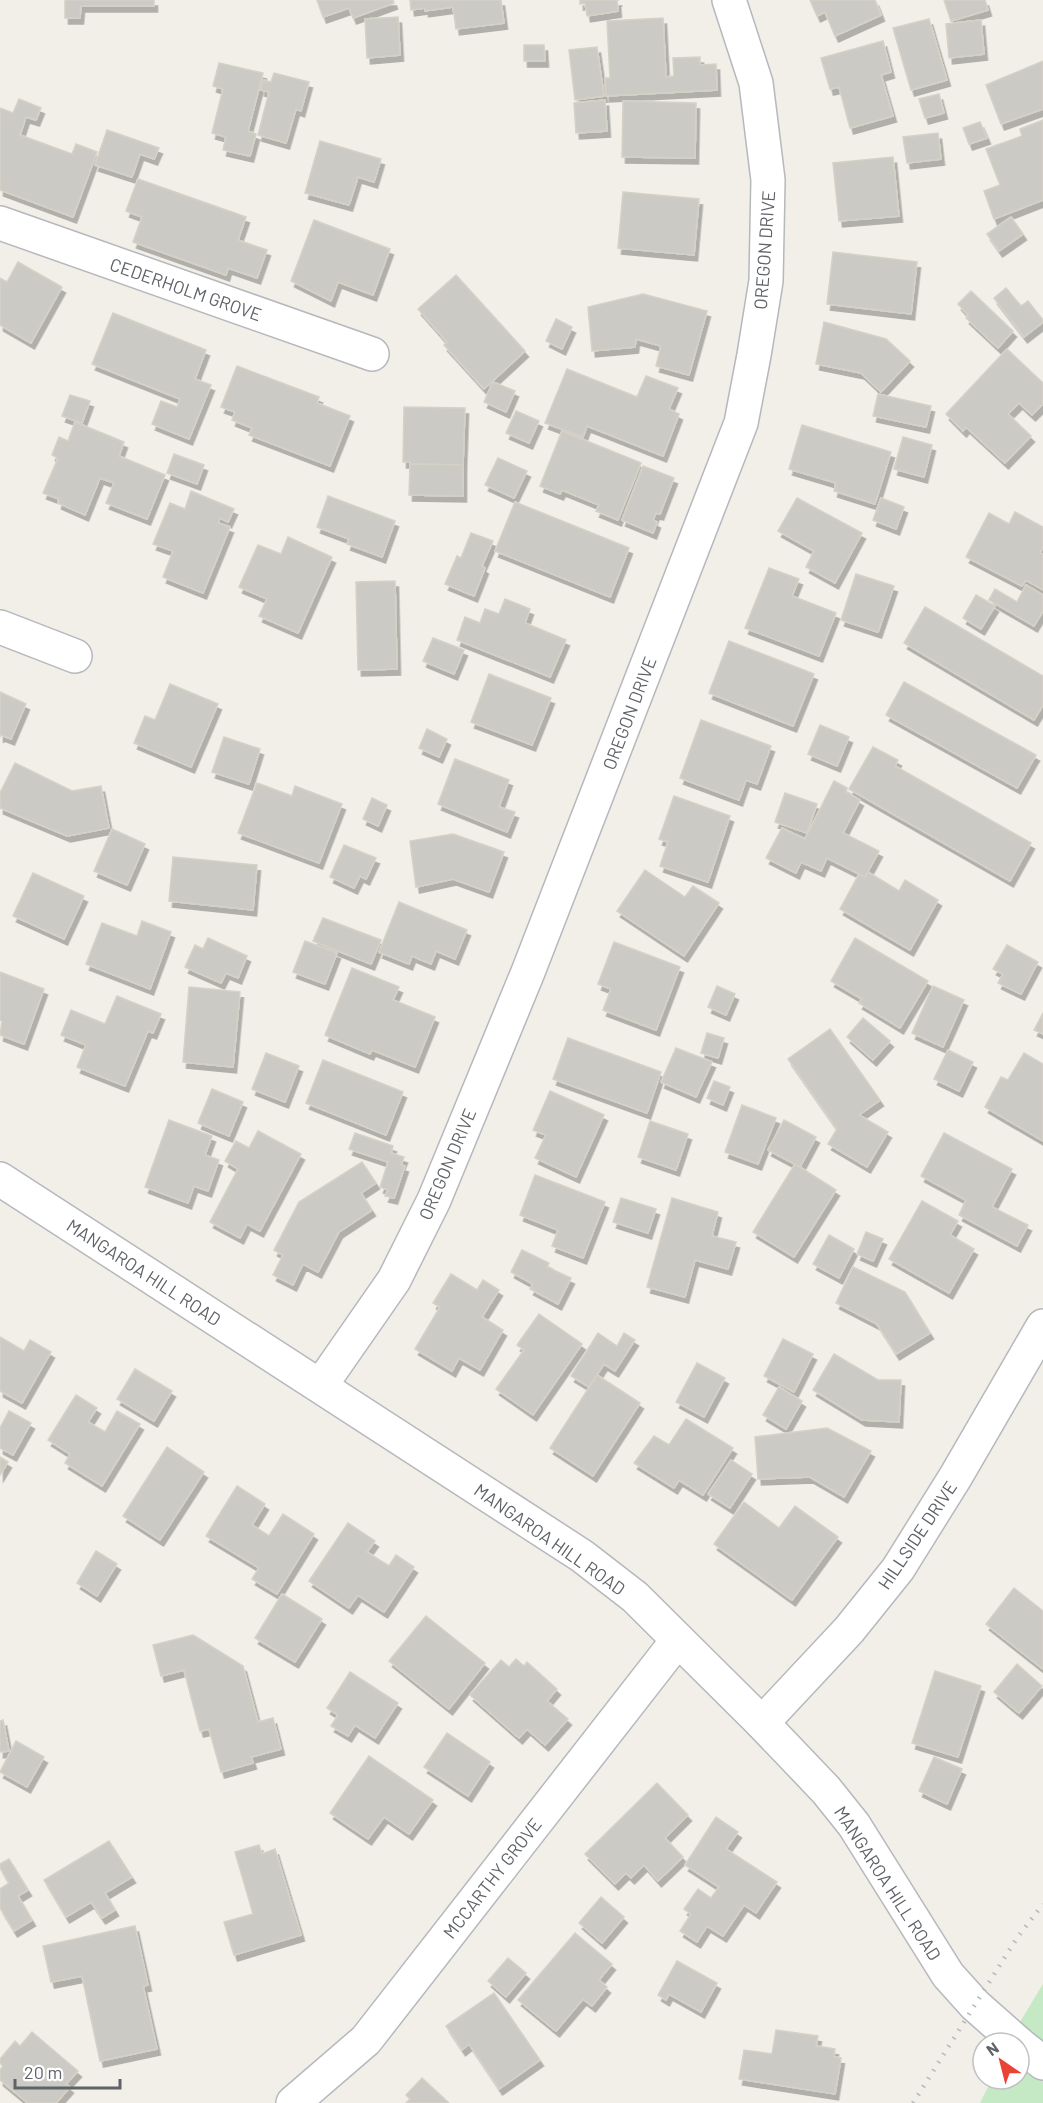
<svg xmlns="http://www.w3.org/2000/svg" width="1043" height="2103" viewBox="0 0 1043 2103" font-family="Barlow,sans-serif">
  <defs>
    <filter id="shadow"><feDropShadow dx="3.5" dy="6" stdDeviation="0" flood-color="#0004"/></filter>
  </defs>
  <rect width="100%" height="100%" fill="#f1efe8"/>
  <path fill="#c5e8c5" d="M1043,1984v119h-63l12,-24h27v-36l-5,-11z"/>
  <g fill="#cccac5" stroke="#d6d1c6" stroke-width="1.5" filter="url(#shadow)">
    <path d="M65,0h89v6h-73l-1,12h-15z"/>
    <path d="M317,0h76l1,3 -41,15 -4,-10 -26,9z"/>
    <path d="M410,0h91l3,23 -48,6 -3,-22 -28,4v-3l-14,2z"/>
    <path d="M580,0h39h-2l1,11 -31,5 -2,-13 -5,1z"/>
    <path d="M810,0h65l6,15 -46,21 -10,-24 -8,4z"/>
    <path d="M944,0h41l3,10 -37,11z"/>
    <path d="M398,17l2,38 -33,3 -2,-39z"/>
    <path d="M663,18l3,59 8,-1 -1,-18 27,-1v8l16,-1 1,26 -111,6 -1,-18h5l-3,-57z"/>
    <path d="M929,19l18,61 -36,10 -18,-62z"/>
    <path d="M981,20l3,34 -35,4 -3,-34z"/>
    <path d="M883,41l8,31 -10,3 12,41 -43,12 -11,-41 -9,2 -9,-31z"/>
    <path d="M524,45h20l1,16h-21z"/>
    <path d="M597,47l7,49 -29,4 -6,-50z"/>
    <path d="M1043,61v48l-42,15 -15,-39z"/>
    <path d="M219,63l44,10 -15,58 8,3 -6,22 -27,-6 3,-13 -14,-4 11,-44 -10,-3z"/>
    <path d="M274,73l35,9 -8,29 -5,-2 -10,34 -28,-8 11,-43 -8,-2 2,-10 8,2z"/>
    <path d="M939,94l5,19 -19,5 -6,-19z"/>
    <path d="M19,99l22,9 -5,12 -10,-3 -6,18 52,19 4,-10 21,8 -24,65 -73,-27v-82l13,5z"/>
    <path d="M605,100l2,31 -31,2 -2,-30z"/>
    <path d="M623,101l73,2 -1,55 -73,-1z"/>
    <path d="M1043,120v80l-49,19 -10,-28 16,-6 -14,-36 36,-13 -2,-7z"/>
    <path d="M980,122l7,16 -18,6 -6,-16z"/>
    <path d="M107,130l52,18 -5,11 -14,-5 -8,23 -37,-12z"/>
    <path d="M938,133l3,26 -34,4 -4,-26z"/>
    <path d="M320,141l61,18 -7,23 -16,-5 -9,28 -44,-12z"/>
    <path d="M893,157l6,59 -60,5 -6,-58z"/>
    <path d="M138,179l108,38 -8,23 29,10 -10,28 -29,-10 -2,7 -93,-33 9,-25 -16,-6z"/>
    <path d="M623,192l76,7 -5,56 -76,-7z"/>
    <path d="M1011,217l12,17 -24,17 -12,-17z"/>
    <path d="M314,220l76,29 -17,46 -35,-13 -7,19 -40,-20z"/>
    <path d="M833,252l84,10 -6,52 -84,-10z"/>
    <path d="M18,262l44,25 -31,56 -31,-18v-47l7,4z"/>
    <path d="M456,275l69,76 -41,38 -40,-44 3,-3 -29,-33z"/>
    <path d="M1006,288l15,18 7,-5 15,19v2l-19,15 -30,-39z"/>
    <path d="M971,291l42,40 -15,17 -32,-30 2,-3 -10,-11z"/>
    <path d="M643,294l64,17 -18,64 -33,-9 5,-20 -25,-7 -1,8 -43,4 -4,-44z"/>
    <path d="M113,313l93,37 -11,29 16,6 -22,54 -37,-15 9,-23 16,6 3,-8 -88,-35z"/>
    <path d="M556,319l16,8 -10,22 -16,-8z"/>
    <path d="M824,322l62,17 24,22 -29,31 -20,-19 -45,-9z"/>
    <path d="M1007,349l36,34v21l-11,11 -13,-12 -11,11 23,22 -26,27 -39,-36 -3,4 -17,-17z"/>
    <path d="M237,366l82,31 -2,6 33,13 -20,50 -81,-31 3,-7 -20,-8 3,-8 -14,-5z"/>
    <path d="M567,369l70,28 9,-21 32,12 -9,21 10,5 -16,42 -76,-30 -4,11 -38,-14z"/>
    <path d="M493,382l22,9 -9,21 -22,-10z"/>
    <path d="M878,394l53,12 -5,21 -53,-11z"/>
    <path d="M70,395l20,6 -8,22 -20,-7z"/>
    <path d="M404,407l61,1 -2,57 -53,-1v-2h-7z"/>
    <path d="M516,411l23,10 -10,22 -23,-10z"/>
    <path d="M75,422l49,20 -5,14 46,19 -18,44 -41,-16 8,-20 -14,-5 -15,37 -27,-12 1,-4 -16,-6 15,-35 -6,-3 7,-18 9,4z"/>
    <path d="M802,425l89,27 -16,52 -41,-13 2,-8 -47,-14z"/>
    <path d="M562,431l79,32 -23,57 -22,-9 3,-6 -37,-15 -2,4 -20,-8z"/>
    <path d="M903,437l29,8 -8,32 -30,-8z"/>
    <path d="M174,454l30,11 -7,19 -30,-11z"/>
    <path d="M498,458l29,13 -13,27 -29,-13z"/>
    <path d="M410,464l53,1v31l-54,-1z"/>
    <path d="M643,466l31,12 -14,36 -4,-1 -3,7 4,2 -4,11 -31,-13z"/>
    <path d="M191,491l43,18 -6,13 -8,-4 -2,5 12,4 -27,66 -40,-16 10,-26 -20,-7 17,-41 15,6z"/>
    <path d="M328,496l67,25 -13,36 -35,-13 2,-5 -32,-12z"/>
    <path d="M797,498l65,35 -27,50 -29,-16 8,-16 -36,-20z"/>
    <path d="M881,498l23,9 -8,22 -23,-9z"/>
    <path d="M515,502l114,46 -19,49 -115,-46z"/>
    <path d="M1015,512l28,15v20l-3,6 3,2v35l-17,-10 -4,6 -56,-29 23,-44 20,11z"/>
    <path d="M471,533l22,8 -11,25 3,2 -11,28 -29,-12 12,-28 4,2z"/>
    <path d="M288,537l44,20 -34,76 -39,-17 8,-17 -28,-12 19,-42 23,9z"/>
    <path d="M769,568l30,11 -7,17 44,17 -17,43 -74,-28z"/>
    <path d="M856,574l38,12 -16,46 -37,-12z"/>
    <path d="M395,581l2,88 -39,1 -2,-88z"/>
    <path d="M1026,585l17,10v16l-9,15 -45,-26 6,-11 22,13z"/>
    <path d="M976,595l19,11 -14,23 -18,-11z"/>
    <path d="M505,599l25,10 -5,14 41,17 -16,37 -93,-37 8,-23 15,6 5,-14 14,5z"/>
    <path d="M925,607l118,69v29l-9,15 -130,-77z"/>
    <path d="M433,638l31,12 -10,24 -31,-13z"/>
    <path d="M729,641l85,33 -21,52 -84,-33z"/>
    <path d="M489,674l62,24 -19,47 -61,-23z"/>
    <path d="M904,682l132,73 -19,33 -131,-73z"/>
    <path d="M170,684l48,20 -27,63 -57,-24 11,-27 10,4z"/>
    <path d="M0,692l26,12 -15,35 -10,-4 -1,2z"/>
    <path d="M701,720l70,26 -14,38 -11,-4 -7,20 -59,-22z"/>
    <path d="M820,725l29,12 -12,29 -29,-12z"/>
    <path d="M427,729l20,10 -8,18 -20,-9z"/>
    <path d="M224,737l36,12 -11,35 -37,-12z"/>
    <path d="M873,747l25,13 -3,6 136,77 -21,38 -161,-92z"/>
    <path d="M455,759l54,21 -10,27 16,5 -8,20 -69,-28z"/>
    <path d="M15,763l57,28 29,-5 8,42 -42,8 -67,-28v-15z"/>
    <path d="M834,781l13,7 -1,4 14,8 -17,33 36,18 -14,26 -38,-19 -6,13 -20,-9 -5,11 -30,-15 16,-30 23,11z"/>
    <path d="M257,783l35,13 3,-10 47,18 -23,59 -81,-30z"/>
    <path d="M785,793l32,11 -10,29 -32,-11z"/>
    <path d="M674,796l56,20 -22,66 -48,-16 8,-24 -9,-3z"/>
    <path d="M372,798l15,7 -9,21 -15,-7z"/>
    <path d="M112,829l33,15 -18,41 -33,-14z"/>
    <path d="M453,834l51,18 -15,40 -36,-13 -37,8 -6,-46z"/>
    <path d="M344,845l32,13 -10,21 -6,-3 -6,12 -24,-11z"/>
    <path d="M173,857l84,8 -4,45 -84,-9z"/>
    <path d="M645,870l40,27 8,-11 26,17 -35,53 -67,-45z"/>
    <path d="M868,872l31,19 6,-11 33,20 -28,50 -70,-41 19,-35 6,3z"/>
    <path d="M33,873l51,23 -20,43 -51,-23z"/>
    <path d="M399,902l68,28 -12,29 -19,-8 -5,13 -19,-8 -3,8 -30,-12z"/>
    <path d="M323,918l58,22 -10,24 -58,-23z"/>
    <path d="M142,921l29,11 -21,57 -64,-25 16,-41 35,13z"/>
    <path d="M208,938l39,18 -9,22 -12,-5 -5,10 -36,-16 10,-22 8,4z"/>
    <path d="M855,938l73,43 -28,47 -41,-25 3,-4 -31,-18z"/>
    <path d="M305,941l32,12 -12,31 -32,-12z"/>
    <path d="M614,942l66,25 -24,63 -53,-20 8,-21 -13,-5z"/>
    <path d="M1007,945l31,17 -17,32 -23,-11 5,-9 -10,-5z"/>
    <path d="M352,968l47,19 -6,13 42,17 -20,50 -43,-17 -2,4 -45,-19z"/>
    <path d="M0,972l44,17 -20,55 -24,-9 2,-14 -2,-1z"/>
    <path d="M717,986l18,8 -9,21 -18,-8z"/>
    <path d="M933,986l31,14 -21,47 -31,-14z"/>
    <path d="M189,987l51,5 -7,75 -50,-5z"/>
    <path d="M117,996l44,18 -8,19 -5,-2 -23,55 -48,-19 9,-22 -25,-10 10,-25 34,14z"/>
    <path d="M1043,1013v21l-9,-4z"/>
    <path d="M863,1018l27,23 -17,19 -26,-23z"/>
    <path d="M830,1029l50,71 -21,15 29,17 -21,35 -39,-23 9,-15 -49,-70z"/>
    <path d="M707,1033l17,5 -6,20 -17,-5z"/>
    <path d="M568,1038l93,34 -14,41 -94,-34z"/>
    <path d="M676,1048l36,14 -16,35 -35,-15z"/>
    <path d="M948,1050l25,12 -14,29 -25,-12z"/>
    <path d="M266,1053l33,13 -14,36 -33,-13z"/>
    <path d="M1024,1053l19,11v77l-58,-34 16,-30 7,3z"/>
    <path d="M323,1060l80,32 -17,43 -80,-32z"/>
    <path d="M714,1081l16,6 -7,18 -16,-7z"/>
    <path d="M212,1089l31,13 -14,34 -31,-13z"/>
    <path d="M550,1091l54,24 -28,62 -41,-19 11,-23 -13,-5z"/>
    <path d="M742,1105l34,13 -18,46 -33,-12z"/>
    <path d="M169,1120l43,16 -7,19 14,5 -11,31 -14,-5 -6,17 -43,-16z"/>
    <path d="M784,1120l32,17 -16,30 -32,-17z"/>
    <path d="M650,1121l38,13 -12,36 -38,-13z"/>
    <path d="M258,1131l43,23 -41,77 -13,-7 -7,14 -30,-16 28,-53 -13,-8 11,-20 13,7z"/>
    <path d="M355,1133l38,13 -2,7 13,4 -3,8 4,1 -11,32 -9,-2 3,-6 -8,-3 8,-25 -39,-13z"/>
    <path d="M944,1133l68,36 -20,38 36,18 -11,21 -58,-31 7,-15 -45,-24z"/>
    <path d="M362,1162l14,21 -15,10 11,17 -33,22 -21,40 -15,-8 -10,21 -20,-10 10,-20 -9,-5 25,-48z"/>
    <path d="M795,1164l41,26 -42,67 -41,-25z"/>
    <path d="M535,1175l70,27 -22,56 -31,-12 6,-16 -38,-15z"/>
    <path d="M621,1198l35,11 -8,24 -35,-11z"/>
    <path d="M672,1198l46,14 -6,24 24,6 -8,27 -33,-9 -10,37 -38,-10z"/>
    <path d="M922,1201l36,20 -8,14 24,14 -25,44 -60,-34z"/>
    <path d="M866,1232l17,7 -10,22 -16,-7z"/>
    <path d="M829,1235l25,14 -15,29 -26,-14z"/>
    <path d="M522,1250l27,13 -2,4 24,11 -13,26 -28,-15 3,-5 -22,-12z"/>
    <path d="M853,1267l52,25 25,41 -34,21 -19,-30 -41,-21z"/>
    <path d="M451,1274l26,16 6,-10 16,10 -17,27 21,13 -23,40 -21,-12 -7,13 -37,-22 25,-42 -7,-4z"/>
    <path d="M539,1314l43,30 -49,71 -37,-26 28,-39 -7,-5z"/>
    <path d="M598,1333l19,13 7,-13 11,7 -20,31 -11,-7 -15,23 -18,-11z"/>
    <path d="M0,1337l24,14 6,-11 21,12 -29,51 -22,-12z"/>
    <path d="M783,1339l30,15 -19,38 -30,-16z"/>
    <path d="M834,1354l44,26h23l-2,42 -37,-2 -49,-30z"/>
    <path d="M697,1363l28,15 -21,39 -28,-15z"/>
    <path d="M135,1369l37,22 -18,30 -37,-22z"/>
    <path d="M597,1375l43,28 -47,73 -43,-28z"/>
    <path d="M779,1387l23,14 -16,28 -23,-14z"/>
    <path d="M76,1395l21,13 -9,14 17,10 12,-21 23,13 -38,62 -37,-23 5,-9 -22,-14z"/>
    <path d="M9,1411l22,12 -18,32 -13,-7v-20z"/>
    <path d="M686,1419l47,29 -30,47 -24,-15 -5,8 -40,-25 20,-27 15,9z"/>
    <path d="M827,1428l44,23 -27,46 -34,-20 -52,2 -3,-42z"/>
    <path d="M167,1447l37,25 -44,68 -37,-24z"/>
    <path d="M0,1457l8,5 -8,13z"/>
    <path d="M731,1460l21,14 -22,34 -22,-14z"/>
    <path d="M237,1486l28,18 -13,21 17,11 14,-22 31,20 -37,60 -25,-15 7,-11 -53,-32z"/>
    <path d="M744,1502l35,26 16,-22 43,31 -46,63 -78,-56z"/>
    <path d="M348,1523l27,18 -8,11 22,14 7,-11 18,12 -30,45 -26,-17 -9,13 -40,-27z"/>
    <path d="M96,1551l21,13 -20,32 -20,-13z"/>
    <path d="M1014,1588l29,23v58l-57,-45z"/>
    <path d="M282,1594l40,25 -27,43 -40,-24z"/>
    <path d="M426,1616l59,47 -36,46 -60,-48z"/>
    <path d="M193,1635l50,31 15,56 15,-4 8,31 -30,8 2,6 -32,9 -12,-43 -9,2 -16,-61 -23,6 -8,-31z"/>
    <path d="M516,1659l8,7 3,-4 30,27 -10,12 21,18 -23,26 -18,-16 -8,9 -49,-43 31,-35 8,7z"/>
    <path d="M1017,1664l25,22 -23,27 -25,-21z"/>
    <path d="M935,1671l46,15 -23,71 -46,-14z"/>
    <path d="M350,1672l48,31 -23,35 -20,-13 -7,11 -17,-10 7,-11 -11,-7z"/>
    <path d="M3,1720l6,31 -9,1v-31z"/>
    <path d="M447,1733l43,29 -22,34 -44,-29z"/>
    <path d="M16,1741l28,16 -17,30 -27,-15z"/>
    <path d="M369,1756l64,44 -24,34 -25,-17 -16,22 -38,-26z"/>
    <path d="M934,1757l28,12 -15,35 -28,-13z"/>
    <path d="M657,1783l31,32 -23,23 18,19 -25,24 -14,-16 -13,13 -5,-5 -11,11 -30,-30z"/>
    <path d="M716,1817l22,15 -12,17 51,33 -21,31 -12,-8 -21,31 -16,-10 -10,16 -17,-11 11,-17 -7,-5 14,-20 13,9 8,-11 -34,-22z"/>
    <path d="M109,1841l23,36 -27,16 10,17 -13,8 -11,-16 -25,15 -22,-37z"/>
    <path d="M259,1845l3,9 13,-5 26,86 -67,20 -10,-33 29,-8 -18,-62z"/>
    <path d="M9,1859l19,31 -10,6 14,24 -18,11 -14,-23v-19l9,-6 -9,-15v-4z"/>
    <path d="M601,1897l23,20 -22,26 -23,-20z"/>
    <path d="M135,1926l13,59 -5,1 14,63 -57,12 -18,-85 -31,6 -8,-36z"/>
    <path d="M575,1933l37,31 -13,16 8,7 -15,19 -9,-7 -27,32 -38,-31z"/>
    <path d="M508,1958l18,15 -20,24 -18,-16z"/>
    <path d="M677,1961l40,22 -16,29 -32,-18 -3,6 -8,-5z"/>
    <path d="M494,1993l46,67 -41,29 -30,-45 -7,6 -16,-24z"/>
    <path d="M776,2030l42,6 -2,10 19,3 -1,8 7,1 -6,36 -96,-15 5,-29 28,4z"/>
    <path d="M32,2032l46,39 -12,13 4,3 -14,16h-28l-28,-23v-10l3,-4 -3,-3v-4l15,-18 5,5z"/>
    <path d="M422,2078l27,25h-43l4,-4 -4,-4z"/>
  </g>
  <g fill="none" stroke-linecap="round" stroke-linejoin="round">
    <g stroke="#b5b8bc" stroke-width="36">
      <g id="minor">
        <path d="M0,223l372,131"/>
        <path d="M0,627l75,29"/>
        <path d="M321,1385l73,-105 40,-80 94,-228 213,-549 13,-68 12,-74 2,-101 -12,-97 -27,-83"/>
        <path d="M762,1723l87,-93 49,-61 58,-93 87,-150"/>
        <path d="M293,2103l73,-63 311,-399"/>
      </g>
    </g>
    <g stroke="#b5b8bc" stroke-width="36">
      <g id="tertiary">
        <path d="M0,1179l582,377 53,41 127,126 64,67 28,35 94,150 27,30 43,38"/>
        <path d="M1019,2044l24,19"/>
      </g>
    </g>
    <use href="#minor" stroke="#fff" stroke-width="33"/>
    <use href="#tertiary" stroke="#fff" stroke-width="33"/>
    <path stroke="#b6b7b8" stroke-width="4.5" stroke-dasharray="1.5 8" stroke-linecap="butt" d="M913,2103l104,-165 26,-34"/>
  </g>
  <g text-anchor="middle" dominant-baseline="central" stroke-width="5" stroke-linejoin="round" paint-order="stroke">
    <g font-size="18" fill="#5f6368" stroke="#fff">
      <text transform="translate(764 250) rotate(-86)">OREGON DRIVE</text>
      <text transform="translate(186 289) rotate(19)">CEDERHOLM GROVE</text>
      <text transform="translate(629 713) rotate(-69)">OREGON DRIVE</text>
      <text transform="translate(447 1164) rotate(-67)">OREGON DRIVE</text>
      <text transform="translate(144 1272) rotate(33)">MANGAROA HILL ROAD</text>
      <text transform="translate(917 1535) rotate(-56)">HILLSIDE DRIVE</text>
      <text transform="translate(550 1539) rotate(35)">MANGAROA HILL ROAD</text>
      <text transform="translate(492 1878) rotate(-52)">MCCARTHY GROVE</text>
      <text transform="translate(888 1883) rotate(57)">MANGAROA HILL ROAD</text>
    </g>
  </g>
  <g transform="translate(1001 2061) rotate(325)"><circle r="28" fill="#ffffff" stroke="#bfc1c3" stroke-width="1.5"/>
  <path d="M0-4.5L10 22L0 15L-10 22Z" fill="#ea4335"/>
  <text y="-9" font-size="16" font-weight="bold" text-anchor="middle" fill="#5f6368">N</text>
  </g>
  <path d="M15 2079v9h105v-9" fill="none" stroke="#5f6368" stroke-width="3"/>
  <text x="24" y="2079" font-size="18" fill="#5f6368" stroke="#ffffff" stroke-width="4.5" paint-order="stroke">20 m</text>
</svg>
